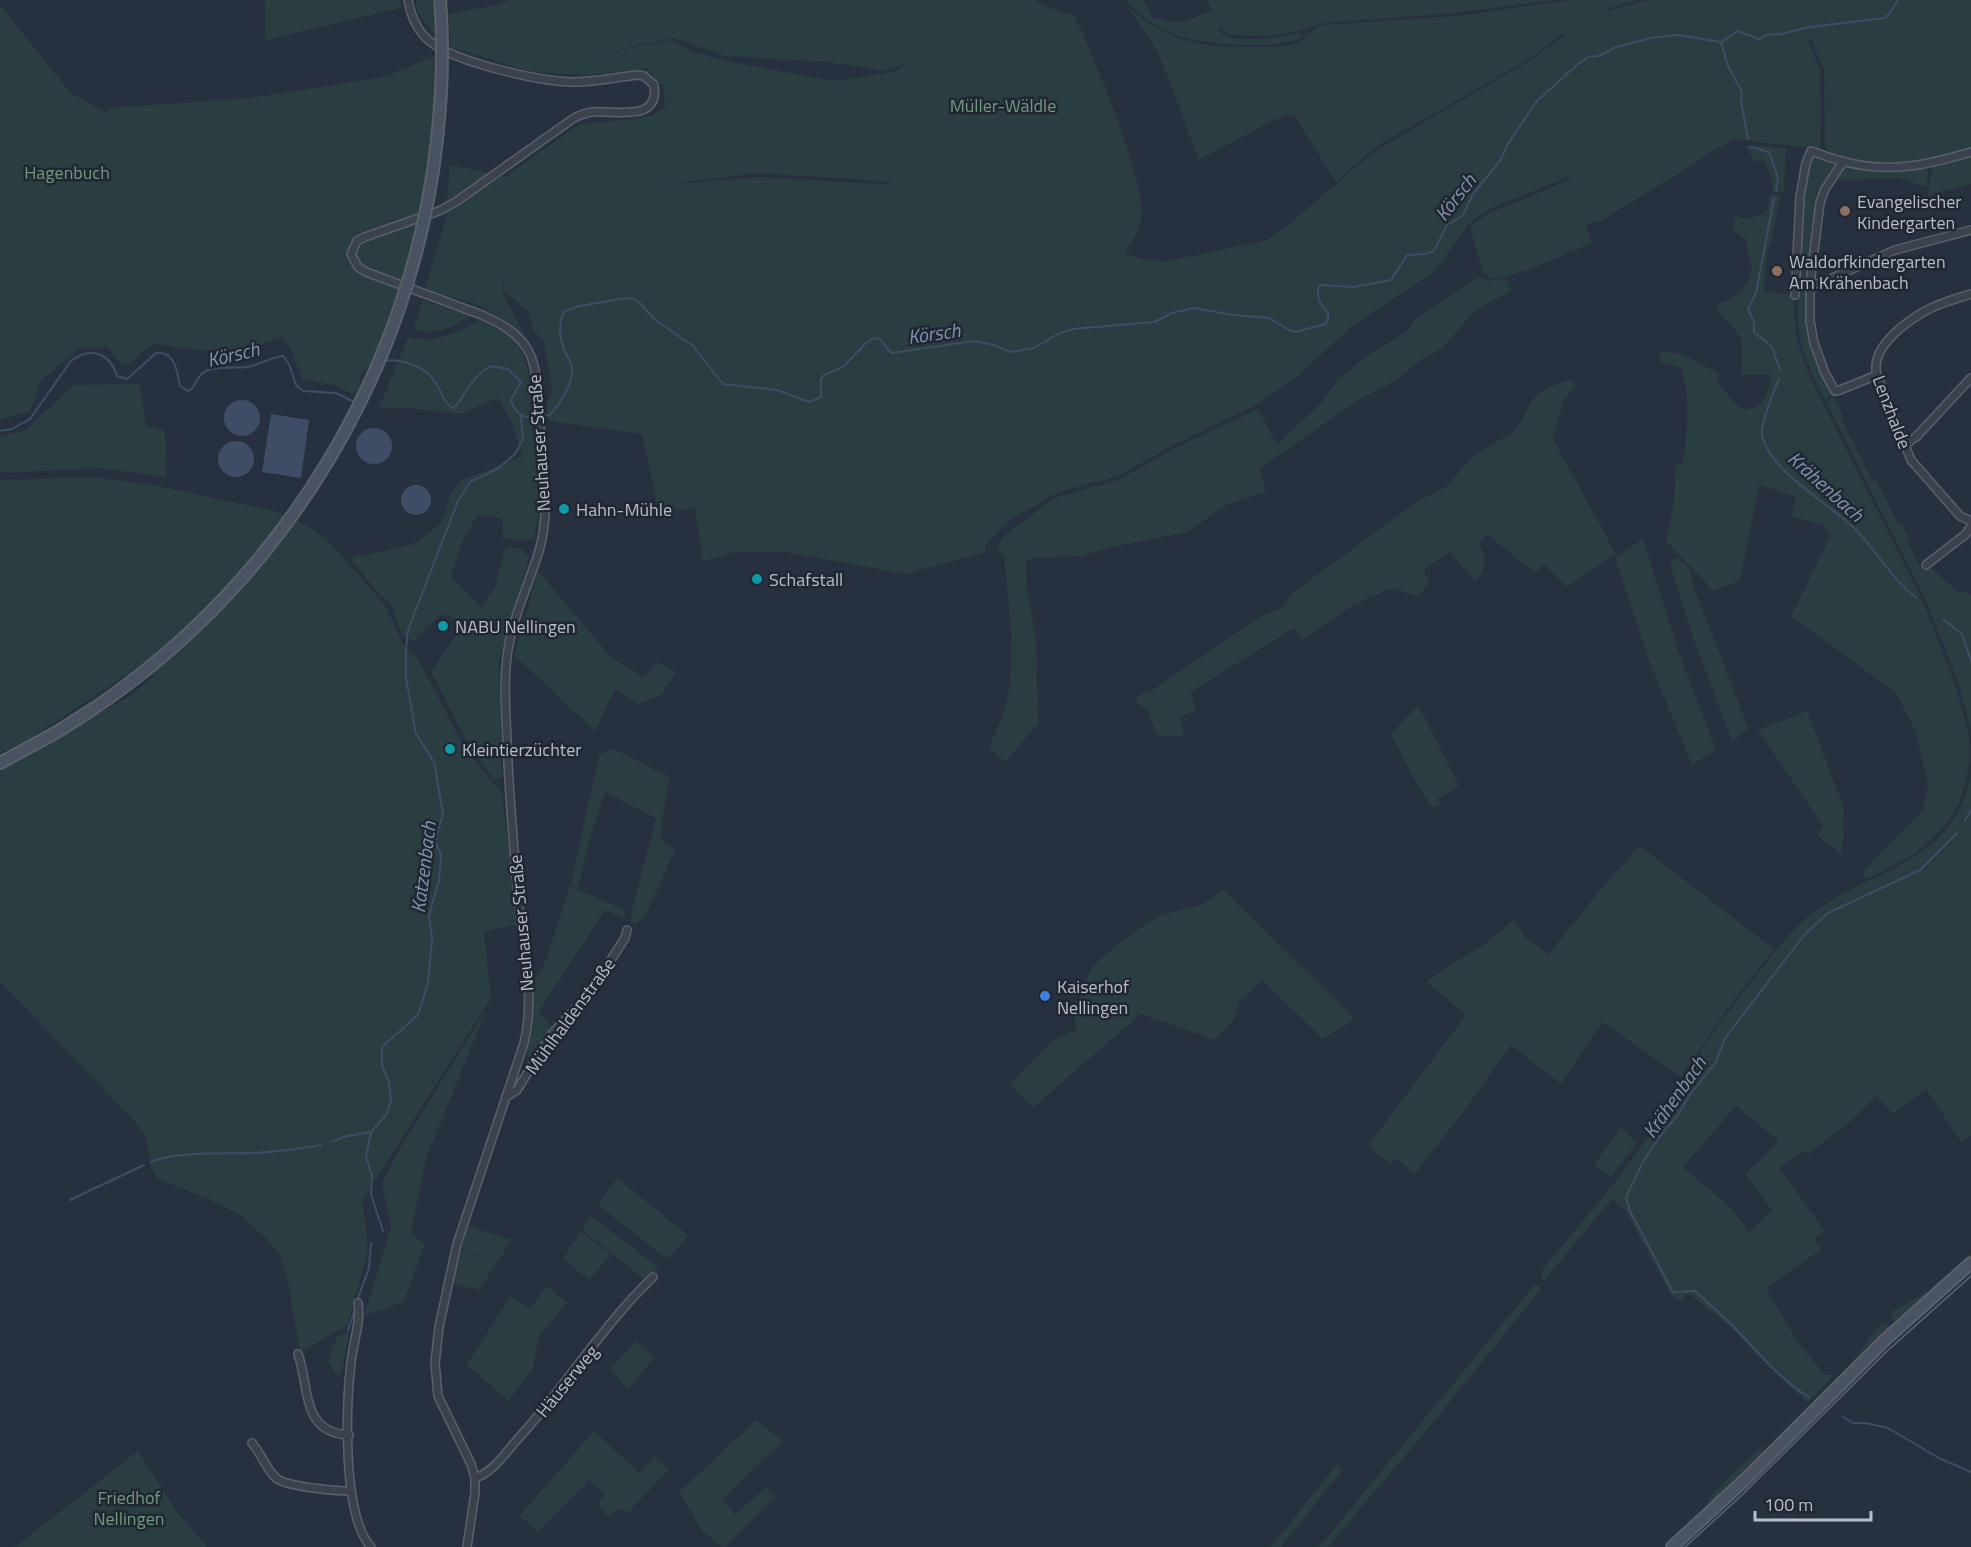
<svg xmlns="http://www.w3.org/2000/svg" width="1971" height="1547" viewBox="0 0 1971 1547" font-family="'Titillium Web',sans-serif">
  <rect width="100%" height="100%" fill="#27303e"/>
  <g fill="#2a3d40" fill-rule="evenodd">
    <path d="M265,0h136v8l-135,32z"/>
    <path d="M416,0h16l3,35 -18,-23z"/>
    <path d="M509,0h525l16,8 25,8c17,38 76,172 65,208 -2,10 -10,20 -15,29l19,7 25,1 97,-21 16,-10 93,-79 157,-92 33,-24 -2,-2 -32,25 -155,89 -40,35 -41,-65 -8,-1 -13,4 -75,40 -37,-98 -10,-20 -26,-37c38,35 74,43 125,42 15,0 32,1 46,-4 12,-4 11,-14 26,-18l133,-9 116,-16h66l-33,9 2,2 41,-11h323v150c-19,5 -39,12 -59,14 -26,3 -57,-1 -82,-10l-5,-8 -1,-75 -13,-32 -3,1 12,29 1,75 -3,5 -86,-10 -1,3 -20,10 -20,14 -89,54 -16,5 5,18c-30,12 -68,33 -101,36l-7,-7 -13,-44 2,-3 15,-11 82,-34v-3l-75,30 -16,9 -12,11 -23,34 -12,13 -80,53 -53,49 -40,28 -88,43 -51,29 -54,14 -17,7 -10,8 -28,14 -25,26 1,7 -80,22 -121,-22h-49l-33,9 -8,-53 -36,5 -17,-79 -93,-13 -3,-16 6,-15 -9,-51 -9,-6 -6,-22 -23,-19 -3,-15 1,16 21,41 -45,-29 -54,-16 21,-71 4,-53 56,11 72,-51 74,-9 13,-9 -2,-21 -16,-17 -58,6 -57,-3 -82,-25 -1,-33 52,-10zM674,38l51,18 102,6 58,9 25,-9 -16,10 -61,9 -108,-20 -34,-10 -20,-11 -92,18zM758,173l136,9 -10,2 -126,-7 -102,9z"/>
    <path d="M1125,0h19l8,17c28,8 34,5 60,-7l-5,-10h349l-102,13 -130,10 -26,8 -26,5 -41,-1 -6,-2 -4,-5 -3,1c10,18 64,7 81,4l4,2c-14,17 -103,9 -124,1 -21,-7 -39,-20 -54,-36z"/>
    <path d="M0,5l72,89 38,20 -2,-6 142,-10 77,-12 57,-9 51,-21v61l-7,63 -29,127 -17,47 -21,19 -2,20 -8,1 -15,-9 -34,-5 -12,-33 -9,-10 -45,18 -80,-11 -14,8 -15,14 -6,-2 -14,-17 -28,1 -38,33 -11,30 -30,9z"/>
    <path d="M1745,145l41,3 -2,44 -12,1 1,-10 -8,-22h-11z"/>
    <path d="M1971,155v29l-43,11 4,-28z"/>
    <path d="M1815,156l21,7 1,2 -15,24 -5,14 -10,81 14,86 11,23 -7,8 -14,-29 -9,-24 -5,-30 4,-112 9,-45z"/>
    <path d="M1847,165l55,5 26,-3 -1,20 -28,-9 -60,2 -3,-4 7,-9z"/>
    <path d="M1771,195h9l-8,45 -4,9 -4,37 1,6 29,3 2,42 13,39 112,221 34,86 14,52 1,23 -3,18 -8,27 -9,16 -14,16 -23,20 -46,24 -5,-5 11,-14 50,-50 5,-24 -12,-54 -20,-39 -105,-77 40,-81 -8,-11 -32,-7 5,-20 -37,-12 -19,96 -28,10c-12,-19 -32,-31 -46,-51l8,-38 2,-37 7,-1c4,-33 8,-65 -2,-96l-21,-7v-10l22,3 37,19 -2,7 13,18 13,12c21,-2 25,-16 28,-35h-29v-34l-9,-14 -16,-15v-7l17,-8 14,-14 4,-12 -6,-31 -14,-11 3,-13 12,3 19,-6z"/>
    <path d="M1478,277l10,4 18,-3 5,13 -35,19 -34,38 -24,14 -23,19 -39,21 -96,66 6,24 -40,13 -39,27 -75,15 -30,9 -50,2 -6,4 1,27 9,51 2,84 -33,38 -16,-14c5,-15 13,-29 17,-44 12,-48 2,-100 -2,-149l-7,-4 6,-14 51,-39 64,-18 61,-34 79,-37 19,36 45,-43 17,-23 30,-25 39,-23 6,-11z"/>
    <path d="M423,300l47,16c-21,13 -32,19 -57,13z"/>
    <path d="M480,320l33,17 10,16 9,31 7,123 -5,33 -31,-1 -1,-20 -12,-3 -13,-1 -14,25 -12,37 30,30 14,-20 10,-39h16l8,9 -30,103 3,117 -8,3 -26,-36 -37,-72 24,-37 2,-13 -10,-8 -9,3 -25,25 -12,-9 -9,-28 -14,-12 -28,-35 62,-13 26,-19 6,-11 7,-22 11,-13 61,-24 -11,-33 -14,-25 -37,16 -54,-6h-28l29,-71c29,7 47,-4 72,-17z"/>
    <path d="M1571,379l5,6 -13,17 -10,37 63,115 -49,33 -23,-23 -9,9 -48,-39 -8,9 7,16 -5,15 -6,7 -25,-29 -27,18 7,11 -11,14h-8l-18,-7 -40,17 -51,35 -8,-12 -103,64 5,19 -16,5 4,20h-24l-4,-4 -8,-21 -11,-8v-7l17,-7 104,-71 25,-11 8,-13 124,-91 32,-17 25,-29 41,-25c10,-10 13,-26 23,-36 9,-9 24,-12 35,-17z"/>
    <path d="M140,384l6,42 19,5 1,46 -67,-9 -99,5v-37l25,-6 49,-45z"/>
    <path d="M1833,396l10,20 -2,2 31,63 4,-2 22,45 5,2 6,13 -2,3 15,28 7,-4 30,27 5,-3 7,5v136l-13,-49 -34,-86 -98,-194z"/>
    <path d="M92,477l61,8 122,26 39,18 28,27 45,52 15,35 16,16 48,91 36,43 15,132 -33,6 7,67 -129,203 6,48 -20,76 -48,27 -12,-70 -8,-27 -15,-18 -23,-20 -33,-18 -51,-20 -7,-12 -6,-32 -16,-20 -129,-133v-213l130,-73 25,-21 -30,1 -99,65 -26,12v-273z"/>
    <path d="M1643,539l35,111 38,100 -24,15 -44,-107 -33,-100z"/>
    <path d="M1677,557l15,14 -2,1 3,13 55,142 5,-2 -21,16 -37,-98 -25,-78z"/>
    <path d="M538,571l73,86 32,20 15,-15 18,10 -13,22 -25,10 -23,-15 -20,42 -81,-76z"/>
    <path d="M1418,705l41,81 -22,13 3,5 -7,4 -14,-20 -28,-54z"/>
    <path d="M1807,711l36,94 1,23 -2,27 -25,-20 6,-9 -65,-96z"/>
    <path d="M612,748l57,29 -9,62 15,11 -28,63 -11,11 -5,-3 1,-11 24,-92 -51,-26 -15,45 -12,51 -7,-4 28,-129z"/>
    <path d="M1971,772v363l-10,7 -35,-53 -33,25 -17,-18 -26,26 -42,32 -4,-4 -25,18 46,63 -10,8 7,10 -56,39 30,51 28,35 10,1 -27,28 -76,-75 -39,-32 -5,-2 -7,8 -9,-7 -46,-85 -13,-11 -68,82 -3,-5 2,-7c37,-46 78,-90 110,-140 14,-21 26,-44 40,-66 20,-32 43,-62 67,-92 13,-17 26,-34 41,-48 60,-55 154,-53 170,-151zM1736,1106l43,35 -34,33 27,36 -23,22 -21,-27 -45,-38z"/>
    <path d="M1640,846l134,103 -45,58 -48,70 -79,-55 -41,62 -50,-39 -39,55 -57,74 -20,-16 -5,6 -22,-18 98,-131 -40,-34 60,-38 28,-23 10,16 24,19 56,-70z"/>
    <path d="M570,886l55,24v9l-20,-9 -66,101 13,16 -22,31 -4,-3 6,-23 1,-18 -2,-28 15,-26z"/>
    <path d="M1223,889l132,130 -32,20 -61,-59 -23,22 -5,17 -19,21 -77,-27 -1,4 -103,90 -25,-22 45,-45 23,-11c-1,-3 -2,-6 -2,-9 0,-12 11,-44 18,-53 11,-14 48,-41 63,-49 26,-11 46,-7 67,-29z"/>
    <path d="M487,1008l-61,151 -15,73 14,13 -22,57 -39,14 27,-88 -9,-44 16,-32z"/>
    <path d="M1621,1128l17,14 -27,35 -17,-13z"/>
    <path d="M617,1178l72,58 -22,23 -69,-54z"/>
    <path d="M591,1216l67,51 -14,12 -62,-49z"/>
    <path d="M468,1226l44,14 -17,14 15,-11 -31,47 -27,-7 9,-33 14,6 17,1 -17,-2 -14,-6z"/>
    <path d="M581,1231l30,24 -22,25 -26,-21z"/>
    <path d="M1971,1253v4l-71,62 -6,1 -3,-3v-5l3,-2 34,-19z"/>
    <path d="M1535,1284l7,4 -115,142 -99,117h-9z"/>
    <path d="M547,1286l20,17 -28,33 -7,35 -24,30 -41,-37 44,-68 19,12z"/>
    <path d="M1882,1322l6,3 -1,6 -110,110 -1,-2 76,-77z"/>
    <path d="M349,1332l-7,41 -6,2 -8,-15 9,-23z"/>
    <path d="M636,1341l18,17 -26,31 -18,-20z"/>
    <path d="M756,1420l27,21 -60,58 12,16 31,-28 10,10 -51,50h-3l-19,-15 -24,-40z"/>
    <path d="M594,1431l45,42 16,-17 14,14 -42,43 -6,-5 -13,9 -10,-13 7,-11 -16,-13 -52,52 -17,-17z"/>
    <path d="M1763,1445l1,5 -1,5 -50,50 -6,-6z"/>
    <path d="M138,1451l40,62 29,34h-192z"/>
    <path d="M1337,1464l6,5 -62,78h-10z"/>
  </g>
  <g fill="#3f4c65">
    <circle cx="242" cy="418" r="18"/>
    <path d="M271,414l38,6 -8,58 -39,-6z"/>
    <circle cx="374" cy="446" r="18"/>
    <circle cx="236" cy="459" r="18"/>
    <circle cx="416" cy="500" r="15"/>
  </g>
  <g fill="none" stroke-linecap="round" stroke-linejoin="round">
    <g stroke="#3f4c65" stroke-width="2">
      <path d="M1721,42l7,24 14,26 -1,9 7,38"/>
      <path d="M1751,147l18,5 9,26 -2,13"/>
      <path d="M1774,198l-18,95 -8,16 6,13v10l18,15 8,23"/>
      <path d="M383,361c19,-3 45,6 54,24 5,8 7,19 16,23 7,-4 7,-9 12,-16 6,-10 15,-19 25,-26l18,3 13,13 -10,18c6,21 21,19 39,15 9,-11 23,-31 22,-46 0,-6 -4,-12 -7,-17 -5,-12 -8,-30 0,-41l14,-5 49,-8 6,1 7,5 13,15 39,27 30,38 54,6 32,12 12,-5v-18l3,-4 19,-8 23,-24 8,-5c10,0 11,12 18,15l82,-12 20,4 17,7 23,-4 24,-14 15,-5 81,-7 18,-9 22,-5 39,7 36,3 20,12 7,2 29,-8 3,-5v-6c-7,-8 -14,-17 -8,-28l33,2 38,-7 16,-25 18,-1 9,-3 13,-26 16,-10 10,-21 27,-33 9,-19 27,-40 42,-38 10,-7 11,-1 17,-9 35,-9 27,-3 43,7 17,-11 21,8 8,-4 14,-1 29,-7 74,-9 5,-4 9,-14"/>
      <path d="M1779,379c-5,12 -19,47 -17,57 8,35 69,69 93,93 22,22 37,51 62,69"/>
      <path d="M0,431l12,-2 18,-10 41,-58c20,-15 39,-8 46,15l10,3 29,-26c19,-2 21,18 24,33l8,5c9,-4 8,-16 18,-20 13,-6 28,-2 41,-4 13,-2 24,-10 36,-11l6,8 7,21 7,6 33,2 18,9"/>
      <path d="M1943,619l19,15 9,27"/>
      <path d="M1965,821l6,-11"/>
      <path d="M332,1142l11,-5 28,-5"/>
      <path d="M151,1162c24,-11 74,-8 101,-9 23,-1 46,-4 69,-8"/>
      <path d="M70,1200l74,-35"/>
      <path d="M383,1231l-12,-36 1,-19 -6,-20 5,-24 15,-17 5,-14 -2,-18 -7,-18v-18l36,-32 10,-32 4,-44 -3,-24 10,-35 2,-25 -6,-14 8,-27 -9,-52 -18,-28 -10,-56v-29l2,-19 50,-129 12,-19 27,-13 18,-15 8,-15 -2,-22"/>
      <path d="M357,1301l12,-33 2,-25"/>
      <path d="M348,1330l8,-23"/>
      <path d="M1809,1397c-27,-15 -54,-48 -76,-71 -12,-12 -25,-23 -38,-35l-22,1 -43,-81 -4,-14 17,-35 18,-27 17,-20 11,-19 27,-34 9,-24 80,-104 23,-21 92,-43 37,-37"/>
      <path d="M1843,1417l10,6h12l23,5 51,30 32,14"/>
    </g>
    <g stroke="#59606c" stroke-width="10">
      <g id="street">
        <path d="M408,0c3,17 9,32 24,43 27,20 103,37 137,39 23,1 46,-5 69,-7l6,1 10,9c6,38 -38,25 -62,27 -7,1 -12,3 -18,6l-117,83 -18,10 -74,26 -8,4 -6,13 7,13 8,5 116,43c24,11 46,23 52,51 5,23 5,48 7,72 3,37 9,77 -2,113 -12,39 -31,75 -33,117 -2,24 0,48 1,72 2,56 7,112 12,167 5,44 16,92 5,136l-67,201 -18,83 -4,36 3,33 33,68 4,14v15l-8,54"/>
        <path d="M1843,162l-18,27 -5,14 -10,81v37l4,22 11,30 10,18 5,-1 37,-15"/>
        <path d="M1810,284l11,-1 74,-33 76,-20"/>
        <path d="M1971,294c-13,4 -27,8 -40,14 -22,11 -62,39 -54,67l34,85 49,56 11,5"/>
        <path d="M1795,295l5,-98 6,-34 5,-12c10,3 20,8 31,10 46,13 85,4 129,-9"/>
        <path d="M1905,445l11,-8 55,-59"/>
        <path d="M1926,565l40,-31 5,-8"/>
        <path d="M506,1097l11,-7 34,-55 38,-41 36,-56 2,-8"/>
        <path d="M358,1303c3,19 -5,40 -7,60 -5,42 -9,152 20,184"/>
        <path d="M298,1354c12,34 3,79 51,81"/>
        <path d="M252,1443c9,10 14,26 24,35 10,9 61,13 75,13"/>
        <path d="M475,1478c18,-6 29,-23 41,-37 48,-52 86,-115 137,-164"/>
      </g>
    </g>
    <g stroke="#59606c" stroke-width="14">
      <g id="secondary">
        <path d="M0,763l57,-31 36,-23"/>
        <path d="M1672,1547l77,-71 137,-137 85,-76"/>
      </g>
    </g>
    <use href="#street" stroke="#3b424e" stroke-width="7"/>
    <use href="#secondary" stroke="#4a5161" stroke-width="10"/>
    <path stroke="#5e6675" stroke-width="1.5" d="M1685,1547l57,-52 143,-142 86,-77"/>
    <g stroke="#59606c" stroke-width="14" stroke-linecap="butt">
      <path id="secondary-bridge" d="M93,709c191,-128 319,-340 344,-569 5,-46 7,-93 3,-140"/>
    </g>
    <use href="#secondary-bridge" stroke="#4a5161" stroke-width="10"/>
  </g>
  <g fill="#8d6e63" stroke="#202733" stroke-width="2">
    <circle cx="1845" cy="211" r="6"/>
    <circle cx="1777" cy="271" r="6"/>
  </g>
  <g fill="#0f9aa8" stroke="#202733" stroke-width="2">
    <circle cx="564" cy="509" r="6"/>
    <circle cx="757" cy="579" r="6"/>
    <circle cx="443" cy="626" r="6"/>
    <circle cx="450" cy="749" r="6"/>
  </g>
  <circle fill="#3f7fe0" stroke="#202733" stroke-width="2" cx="1045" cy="996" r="6"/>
  <g text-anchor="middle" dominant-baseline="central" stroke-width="5" stroke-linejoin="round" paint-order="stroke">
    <g font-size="18" fill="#71987c" stroke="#202733">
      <text x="1003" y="105">Müller-Wäldle</text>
      <text x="67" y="172">Hagenbuch</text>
      <text x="129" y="1497">Friedhof<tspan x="129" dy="21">Nellingen</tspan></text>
    </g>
    <g font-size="18" fill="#b7bdc9" stroke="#202733" text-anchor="start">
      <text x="1857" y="201">Evangelischer<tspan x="1857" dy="21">Kindergarten</tspan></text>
      <text x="1789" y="261">Waldorfkindergarten<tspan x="1789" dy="21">Am Krähenbach</tspan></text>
      <text x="576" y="509">Hahn-Mühle</text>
      <text x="769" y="579">Schafstall</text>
      <text x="455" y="626">NABU Nellingen</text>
      <text x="462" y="749">Kleintierzüchter</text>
      <text x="1057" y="986">Kaiserhof<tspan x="1057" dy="21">Nellingen</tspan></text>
    </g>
    <g font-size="18" fill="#b7bdc9" stroke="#202733">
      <text transform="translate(1892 412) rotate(69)">Lenzhalde</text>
      <text transform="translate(539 443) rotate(-94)">Neuhauser Straße</text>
      <text transform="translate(521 923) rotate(-95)">Neuhauser Straße</text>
      <text transform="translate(570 1016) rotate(-54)">Mühlhaldenstraße</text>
      <text transform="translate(567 1381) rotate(-51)">Häuserweg</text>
    </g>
    <g font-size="20" font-style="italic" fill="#8292ad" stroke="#202733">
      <text transform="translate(1455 197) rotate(-52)">Körsch</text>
      <text transform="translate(934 333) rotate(-8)">Körsch</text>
      <text transform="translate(233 354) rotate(-13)">Körsch</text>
      <text transform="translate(1826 486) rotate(42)">Krähenbach</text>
      <text transform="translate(423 867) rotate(-83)">Katzenbach</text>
      <text transform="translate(1674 1097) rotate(-55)">Krähenbach</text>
    </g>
  </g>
  <path d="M1755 1511v9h116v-9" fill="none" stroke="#b7bdc9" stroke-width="3"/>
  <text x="1764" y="1511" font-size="18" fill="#b7bdc9" stroke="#202733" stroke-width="4.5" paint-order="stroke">100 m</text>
</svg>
